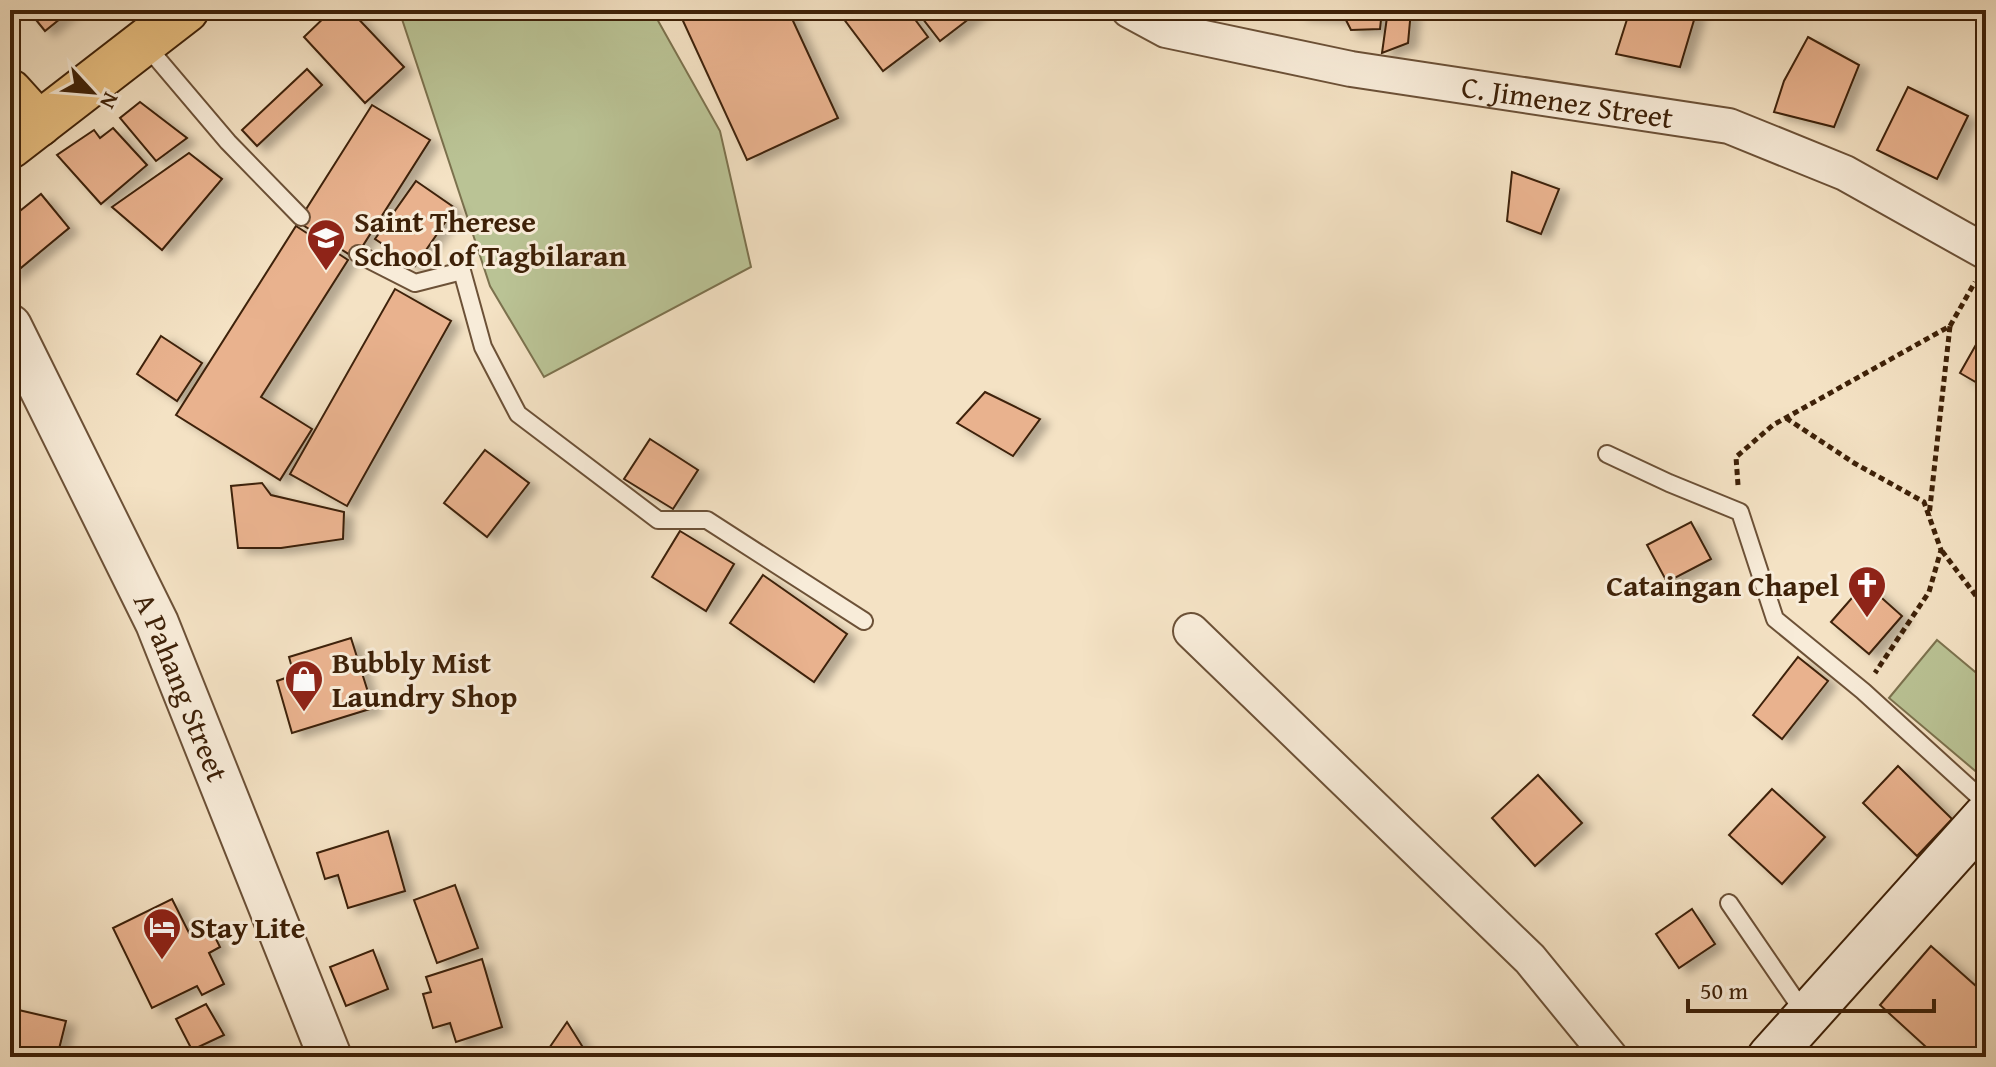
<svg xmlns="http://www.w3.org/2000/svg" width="1996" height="1067" viewBox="0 0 1996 1067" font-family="'Gentium Book Plus',serif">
  <defs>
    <filter id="shadow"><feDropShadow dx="9" dy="5" stdDeviation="4" flood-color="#0004"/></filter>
  </defs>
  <rect width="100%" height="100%" fill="#f4e2c4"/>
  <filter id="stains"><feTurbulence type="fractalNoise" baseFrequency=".0025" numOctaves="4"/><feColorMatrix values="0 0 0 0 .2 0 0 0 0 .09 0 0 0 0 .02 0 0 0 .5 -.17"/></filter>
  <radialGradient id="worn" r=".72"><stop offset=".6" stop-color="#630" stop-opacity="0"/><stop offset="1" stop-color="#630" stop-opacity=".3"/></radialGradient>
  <g fill="#bac395" stroke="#7c724e" stroke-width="2">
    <path d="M399,10h253l68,121 31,136 -207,110 -54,-91z"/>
    <path d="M1937,640l49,41v99l-97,-82z"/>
  </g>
  <g fill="#e9b28e" stroke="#3e2108" stroke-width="2" filter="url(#shadow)">
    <path d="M28,10h43l-26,21z"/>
    <path d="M332,10h18l54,57 -39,36 -61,-66z"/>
    <path d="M678,10h110l50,108 -91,42z"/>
    <path d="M837,10h71l20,27 -45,34z"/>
    <path d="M916,10h60l2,2 -38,29z"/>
    <path d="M1299,10h83l-2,19 -29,1 -6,-12 -47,-4z"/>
    <path d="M1388,10h23l-3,33 -26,10z"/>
    <path d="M1630,10h67l-17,57 -64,-13z"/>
    <path d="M1808,37l51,28 -25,62 -60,-15 10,-31z"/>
    <path d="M307,69l15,16 -65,61 -15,-16z"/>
    <path d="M1908,87l60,29 -31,63 -60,-29z"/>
    <path d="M140,102l47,36 -31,23 -36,-43z"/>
    <path d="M372,105l58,35 -75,118 -57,-36z"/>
    <path d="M113,128l34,37 -46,39 -44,-49 37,-25 6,8z"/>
    <path d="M189,153l33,26 -60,71 -50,-43z"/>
    <path d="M1512,172l47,17 -18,45 -34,-13z"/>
    <path d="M416,181l39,27 -40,58 -40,-27z"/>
    <path d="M41,194l28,34 -59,49v-58z"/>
    <path d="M296,226l52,34 -87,137 51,32 -32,51 -104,-65z"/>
    <path d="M395,289l56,32 -104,185 -57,-32z"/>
    <path d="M1986,327v61l-26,-15z"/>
    <path d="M161,336l41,27 -25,38 -40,-27z"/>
    <path d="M985,392l55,27 -27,37 -56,-33z"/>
    <path d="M650,439l48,31 -25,39 -49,-30z"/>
    <path d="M485,450l44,33 -42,54 -43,-34z"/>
    <path d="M262,483l9,12 73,17 -1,27 -62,9h-43l-7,-62z"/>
    <path d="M1691,522l20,37 -44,23 -20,-37z"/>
    <path d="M680,531l54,33 -28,47 -54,-34z"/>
    <path d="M763,575l84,59 -33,48 -84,-59z"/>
    <path d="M1865,583l37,33 -33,38 -38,-32z"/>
    <path d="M351,638l22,70 -81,25 -15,-52 17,-6 -5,-18z"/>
    <path d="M1798,657l30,24 -46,58 -29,-24z"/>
    <path d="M1898,766l54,53 -35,37 -54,-53z"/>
    <path d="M1538,775l44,48 -47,43 -43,-48z"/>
    <path d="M1772,789l53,48 -43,47 -53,-49z"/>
    <path d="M388,831l17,60 -57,17 -10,-33 -13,4 -8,-26z"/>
    <path d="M455,885l23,63 -41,15 -23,-63z"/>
    <path d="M172,899l17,34 19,-10 12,24 -11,6 15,31 -22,11 -5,-9 -45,22 -39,-80z"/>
    <path d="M1692,909l23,35 -36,24 -23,-34z"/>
    <path d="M1931,946l55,49v57l-4,5h-45l-57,-52z"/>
    <path d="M373,950l15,39 -42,17 -16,-39z"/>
    <path d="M482,959l20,68 -46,15 -6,-19 -17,5 -10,-34 8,-2 -5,-15z"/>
    <path d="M206,1004l18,31 -32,15 -16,-31z"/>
    <path d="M10,1008l56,13 -9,36h-47z"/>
    <path d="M567,1022l22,35h-46z"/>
  </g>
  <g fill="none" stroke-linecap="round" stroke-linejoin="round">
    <g stroke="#6c5137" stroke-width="20">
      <g id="service">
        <path d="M144,43l84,99 73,75"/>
        <path d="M358,254l57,29 47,-12 21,76 35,67 140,106h49l157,101"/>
        <path d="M1607,454l62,29 71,29 35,107 88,72 123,112"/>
        <path d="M1729,903l76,111"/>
      </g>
    </g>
    <g stroke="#6c5137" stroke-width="38">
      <g id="minor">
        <path id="s1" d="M1129,10l37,20 185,39 378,57 116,47 141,79"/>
        <path d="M1191,631l339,328 80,98"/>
      </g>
    </g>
    <g stroke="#6c5137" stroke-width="46">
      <g id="tertiary">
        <path id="s2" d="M10,326l147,297 173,434"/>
      </g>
    </g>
    <g stroke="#3e2108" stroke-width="48">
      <path id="secondary" d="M1770,1057l216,-241"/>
    </g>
    <g stroke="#3e2108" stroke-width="48">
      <g id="primary">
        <path d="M10,92l29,32"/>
        <path d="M10,146l176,-136"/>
      </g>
    </g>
    <g stroke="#3e2108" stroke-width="5" stroke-dasharray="6 4" stroke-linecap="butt">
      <path d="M1950,326l25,-44"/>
      <path d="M1786,418l68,45 70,39 17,48 -12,42 -54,81"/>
      <path d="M1738,485l-2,-28 37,-32 177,-99 -21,190"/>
      <path d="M1942,551l44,58"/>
    </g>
    <use href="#service" stroke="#f8ecd9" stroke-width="16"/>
    <use href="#minor" stroke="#f8ecd9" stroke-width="34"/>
    <use href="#tertiary" stroke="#f8ecd9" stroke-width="42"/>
    <use href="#secondary" stroke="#f8ecd9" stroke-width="44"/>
    <use href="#primary" stroke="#eac182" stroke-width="44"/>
  </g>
  <defs>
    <g id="school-pin" transform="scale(2)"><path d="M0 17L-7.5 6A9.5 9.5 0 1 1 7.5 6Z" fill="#8f2418" stroke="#f8ecd9"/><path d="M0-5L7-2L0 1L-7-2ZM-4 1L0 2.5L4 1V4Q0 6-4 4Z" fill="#fff"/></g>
    <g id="church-pin" transform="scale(2)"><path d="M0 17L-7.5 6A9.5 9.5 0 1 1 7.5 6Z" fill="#8f2418" stroke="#f8ecd9"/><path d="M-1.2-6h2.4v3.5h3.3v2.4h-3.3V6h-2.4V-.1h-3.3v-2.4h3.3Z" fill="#fff"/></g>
    <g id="shop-pin" transform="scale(2)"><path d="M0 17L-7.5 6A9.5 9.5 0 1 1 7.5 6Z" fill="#8f2418" stroke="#f8ecd9"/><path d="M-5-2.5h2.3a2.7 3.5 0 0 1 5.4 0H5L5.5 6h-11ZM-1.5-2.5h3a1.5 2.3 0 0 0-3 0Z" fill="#fff"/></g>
    <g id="hotel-pin" transform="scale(2)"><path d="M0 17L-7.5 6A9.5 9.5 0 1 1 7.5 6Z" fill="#8f2418" stroke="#f8ecd9"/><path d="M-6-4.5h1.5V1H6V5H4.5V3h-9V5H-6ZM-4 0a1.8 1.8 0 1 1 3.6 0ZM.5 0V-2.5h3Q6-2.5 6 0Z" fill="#fff"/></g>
  </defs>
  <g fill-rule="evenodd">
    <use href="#school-pin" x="326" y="238"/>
    <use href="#church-pin" x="1867" y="585"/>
    <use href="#shop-pin" x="304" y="679"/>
    <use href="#hotel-pin" x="162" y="927"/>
  </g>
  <g text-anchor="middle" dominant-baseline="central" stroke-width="6" stroke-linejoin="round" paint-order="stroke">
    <g font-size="30" fill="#3e2108" stroke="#f8ecd9">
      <text stroke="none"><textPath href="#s1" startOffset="450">C. Jimenez Street</textPath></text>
      <text stroke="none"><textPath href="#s2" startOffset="400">A Pahang Street</textPath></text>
    </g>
    <g font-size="30" font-weight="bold" fill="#3e2108" stroke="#f8ecd9" text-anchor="start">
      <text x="354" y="221">Saint Therese<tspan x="354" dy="34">School of Tagbilaran</tspan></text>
      <text x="1839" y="585" text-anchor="end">Cataingan Chapel</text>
      <text x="332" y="662">Bubbly Mist<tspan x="332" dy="34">Laundry Shop</tspan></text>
      <text x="190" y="927">Stay Lite</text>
    </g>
  </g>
  <rect width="1996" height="1067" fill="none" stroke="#f4e2c4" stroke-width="40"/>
  <rect x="12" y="12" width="1972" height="1043" fill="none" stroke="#3e2108" stroke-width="4"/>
  <rect x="20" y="20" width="1956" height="1027" fill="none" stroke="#3e2108" stroke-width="2"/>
  <g transform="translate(92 92) rotate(116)" stroke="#f8ecd9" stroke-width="6" paint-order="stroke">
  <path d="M0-6L14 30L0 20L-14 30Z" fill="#3e2108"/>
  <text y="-12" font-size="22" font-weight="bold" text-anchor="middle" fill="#3e2108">N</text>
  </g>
  <path d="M1688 999v12h246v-12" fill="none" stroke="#3e2108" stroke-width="4"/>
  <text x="1700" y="999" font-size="24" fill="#3e2108" stroke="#f8ecd9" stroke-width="6" paint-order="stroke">50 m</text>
  <rect width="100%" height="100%" filter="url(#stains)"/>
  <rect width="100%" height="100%" fill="url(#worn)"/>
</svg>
